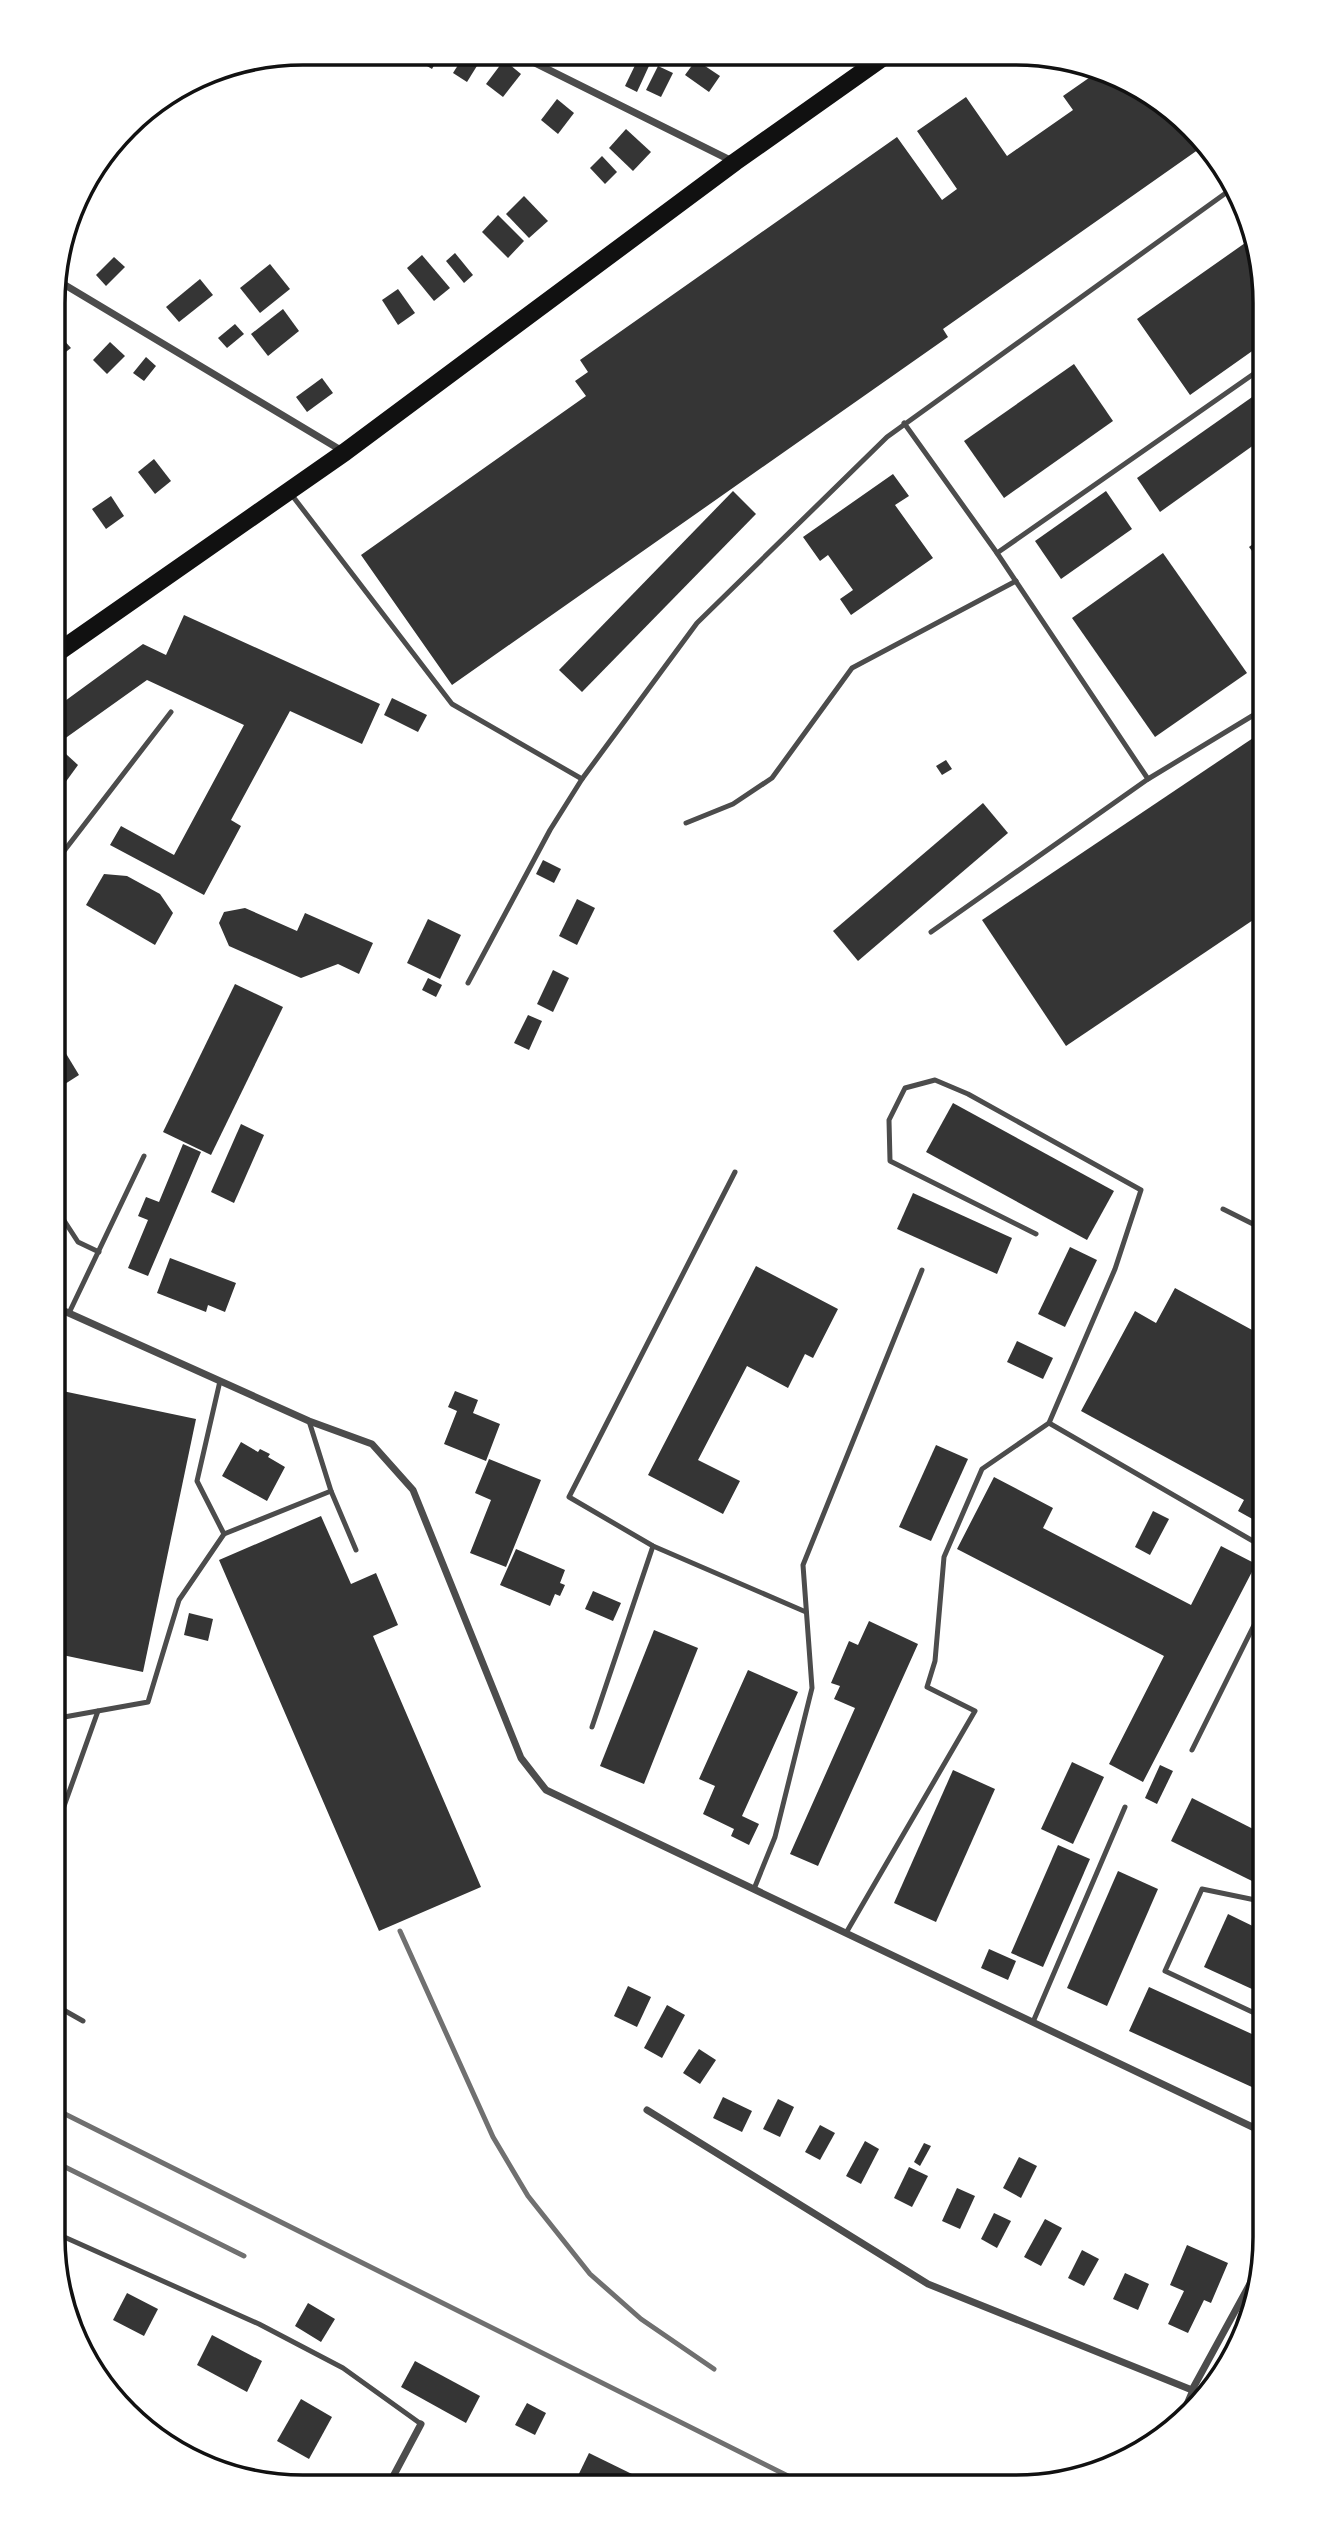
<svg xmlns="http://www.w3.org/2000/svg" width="1318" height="2540" viewBox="0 0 1318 2540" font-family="'Roboto Condensed',sans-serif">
  <rect width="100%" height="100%" fill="#fff"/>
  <g fill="#353535">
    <path d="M420,53h21l-9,16 -15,-9z"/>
    <path d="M465,54l15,7 -13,21 -14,-9z"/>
    <path d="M640,55h14l-17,37 -12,-6z"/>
    <path d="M504,60l17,14 -18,23 -17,-13z"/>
    <path d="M696,60l24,16 -11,16 -24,-17z"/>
    <path d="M658,66l15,7 -12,24 -15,-7z"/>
    <path d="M1096,73l84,41 22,33 -259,182 5,8 -496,348 -91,-130 225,-159 -11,-15 13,-9 -8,-12 317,-223 45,63 15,-11 -40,-58 49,-34 41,59 66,-46 -10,-14z"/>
    <path d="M557,99l17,14 -16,21 -17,-14z"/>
    <path d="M626,129l25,23 -18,19 -24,-23z"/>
    <path d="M602,156l15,16 -12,12 -15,-16z"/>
    <path d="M524,196l24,25 -19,17 -23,-24z"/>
    <path d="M498,215l26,26 -16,17 -26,-26z"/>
    <path d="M1255,236l10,66v26l-5,4 5,10 -75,53 -53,-76z"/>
    <path d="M455,253l18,22 -9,8 -18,-22z"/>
    <path d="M422,255l28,33 -16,13 -27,-33z"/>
    <path d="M114,257l11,10 -19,19 -10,-11z"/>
    <path d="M270,264l20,25 -30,24 -20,-25z"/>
    <path d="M200,279l13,16 -34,27 -13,-15z"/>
    <path d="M398,289l17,24 -17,12 -16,-25z"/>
    <path d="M283,309l16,22 -31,25 -17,-22z"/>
    <path d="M235,324l9,10 -17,14 -9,-10z"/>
    <path d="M61,337l10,11 -17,13 1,-18z"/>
    <path d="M110,342l15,14 -18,18 -14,-14z"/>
    <path d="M146,357l10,9 -12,15 -11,-8z"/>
    <path d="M1074,364l39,57 -109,77 -40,-57z"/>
    <path d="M322,378l11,15 -26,19 -11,-15z"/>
    <path d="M1265,388v49l-105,75 -23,-34z"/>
    <path d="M154,459l17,22 -16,13 -17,-22z"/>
    <path d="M893,474l16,22 -14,9 38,53 -82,57 -11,-16 13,-9 -25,-35 -8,6 -17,-24z"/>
    <path d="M733,491l23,23 -174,178 -23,-22z"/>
    <path d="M1106,491l26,38 -71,50 -26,-38z"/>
    <path d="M111,496l13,20 -18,13 -14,-20z"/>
    <path d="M1265,535v25l-4,3 -12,-16z"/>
    <path d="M1163,553l84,120 -92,64 -83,-119z"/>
    <path d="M184,615l196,89 -18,40 -72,-33 -59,109 10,6 -37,69 -94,-50 11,-19 53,29 70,-130 -97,-45 -87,62 -6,-7v-26l89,-65 23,11z"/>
    <path d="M392,698l35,17 -9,17 -34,-17z"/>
    <path d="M1265,730v182l-199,134 -84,-126z"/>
    <path d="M54,743l24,22 -24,33z"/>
    <path d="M946,760l6,9 -10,6 -6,-9z"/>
    <path d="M983,803l25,30 -150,128 -25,-30z"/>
    <path d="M543,860l18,9 -7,14 -18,-9z"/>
    <path d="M104,874l23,2 33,18 13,19 -18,32 -69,-40z"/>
    <path d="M577,899l18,9 -18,37 -18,-9z"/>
    <path d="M245,908l52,23 8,-18 68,30 -14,31 -21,-10 -37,14 -72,-32 -10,-23 5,-11z"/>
    <path d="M428,919l33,16 -21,44 -33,-16z"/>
    <path d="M553,970l16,8 -16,34 -16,-8z"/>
    <path d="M428,978l14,7 -6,12 -14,-7z"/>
    <path d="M235,984l48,23 -72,148 -48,-23z"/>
    <path d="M528,1015l14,6 -13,29 -15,-7z"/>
    <path d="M59,1042l20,33 -25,16v-46z"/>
    <path d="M953,1103l161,88 -27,49 -161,-88z"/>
    <path d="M241,1124l23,11 -30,68 -23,-11z"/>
    <path d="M183,1144l18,8 -53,124 -20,-8 20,-48 -10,-4 8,-19 13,5z"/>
    <path d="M913,1193l99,45 -15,36 -100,-45z"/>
    <path d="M1070,1247l27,13 -32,67 -27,-13z"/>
    <path d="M170,1258l66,25 -11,29 -17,-7 -2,7 -49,-19z"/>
    <path d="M756,1266l82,43 -25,49 -8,-4 -17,34 -41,-22 -49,94 42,21 -17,33 -75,-39z"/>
    <path d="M1175,1288l90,49v189l-27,-15 6,-11 -163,-89 54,-100 21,12z"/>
    <path d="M1017,1341l36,17 -10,21 -36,-17z"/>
    <path d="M53,1389l143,30 -53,253 -90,-19z"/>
    <path d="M455,1391l23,9 -5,13 27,11 -14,37 -42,-17 13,-33 -9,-4z"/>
    <path d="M241,1442l17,10 2,-3 10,5 -2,3 17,10 -18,34 -45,-25z"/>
    <path d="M936,1445l32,14 -37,82 -32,-14z"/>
    <path d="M489,1459l52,21 -35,87 -36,-14 21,-53 -16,-7z"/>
    <path d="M994,1477l59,31 -10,20 148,77 30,-59 35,18 -113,218 -34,-18 55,-108 -207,-107z"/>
    <path d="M1153,1511l16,8 -19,36 -15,-8z"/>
    <path d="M321,1516l30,68 25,-11 22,52 -25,11 108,251 -102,44 -160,-371z"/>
    <path d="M516,1549l49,21 -5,13 5,2 -5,11 -5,-2 -5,12 -50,-21z"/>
    <path d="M593,1591l28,12 -8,18 -28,-12z"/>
    <path d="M189,1613l24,6 -5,22 -24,-6z"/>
    <path d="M869,1621l49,23 -100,222 -28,-12 65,-146 -21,-9 6,-13 -9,-3 18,-42 9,4z"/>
    <path d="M654,1630l44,18 -54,136 -44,-18z"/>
    <path d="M748,1670l50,22 -56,124 17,8 -10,21 -18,-9 3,-7 -31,-15 12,-28 -16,-7z"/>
    <path d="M1072,1762l32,15 -31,67 -32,-15z"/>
    <path d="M1160,1765l13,6 -16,33 -12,-6z"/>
    <path d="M953,1770l42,19 -59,133 -42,-19z"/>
    <path d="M1192,1798l73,37v20l-13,26 -81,-40z"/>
    <path d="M1058,1845l32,14 -47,108 -32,-14z"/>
    <path d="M1118,1871l40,18 -51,117 -40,-18z"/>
    <path d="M1228,1914l37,18v63l-61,-28z"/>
    <path d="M989,1949l27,12 -8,19 -27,-12z"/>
    <path d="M628,1986l23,11 -14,30 -23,-11z"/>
    <path d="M1149,1987l116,53v53l-136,-62z"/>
    <path d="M667,2005l18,10 -23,43 -18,-10z"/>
    <path d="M699,2049l17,11 -16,24 -17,-11z"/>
    <path d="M723,2097l29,14 -10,21 -29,-14z"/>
    <path d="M778,2099l16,8 -14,30 -17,-8z"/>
    <path d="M820,2125l15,8 -15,27 -15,-8z"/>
    <path d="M865,2141l14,8 -18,35 -15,-8z"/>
    <path d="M924,2143l7,3 -11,20 -6,-4z"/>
    <path d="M1019,2157l18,9 -16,32 -18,-10z"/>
    <path d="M909,2167l19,9 -16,31 -18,-9z"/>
    <path d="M957,2188l18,8 -15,33 -18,-8z"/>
    <path d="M994,2213l17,8 -14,27 -16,-9z"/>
    <path d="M1045,2219l17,9 -21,38 -17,-9z"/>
    <path d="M1187,2245l41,18 -17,40 -7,-3 -16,33 -20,-9 16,-33 -14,-6z"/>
    <path d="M1082,2250l17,9 -15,27 -16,-8z"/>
    <path d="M1125,2273l24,11 -11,26 -25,-11z"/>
    <path d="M127,2293l31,16 -14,27 -31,-16z"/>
    <path d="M308,2303l27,16 -14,23 -26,-16z"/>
    <path d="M212,2335l50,26 -15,31 -50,-27z"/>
    <path d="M415,2361l65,35 -14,27 -65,-36z"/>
    <path d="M301,2399l31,18 -23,42 -32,-18z"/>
    <path d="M527,2403l19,10 -11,22 -20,-10z"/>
    <path d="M589,2453l47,23 -5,10h-58z"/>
  </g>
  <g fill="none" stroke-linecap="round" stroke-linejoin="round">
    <g stroke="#4c4c4c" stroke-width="5">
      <path d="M904,423l93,130 151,226"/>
      <path d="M291,494l161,210 130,75"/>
      <path d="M997,553l268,-187"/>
      <path d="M686,823l47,-19 39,-26 80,-110 164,-87"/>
      <path d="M54,864l117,-152"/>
      <path d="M931,932l217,-153 109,-66"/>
      <path d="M468,983l82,-153 32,-51 115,-156 190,-186 343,-247"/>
      <path d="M735,1172l-166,325 84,49 153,66"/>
      <path d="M54,1205l24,37 21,10"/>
      <path d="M1223,1209l42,21"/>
      <path d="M69,1313l75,-157"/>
      <path d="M220,1381l-23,100 27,53 107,-43"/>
      <path d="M309,1421l22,70 25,59"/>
      <path d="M1049,1423l216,125"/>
      <path d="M53,1719l95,-17 31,-102 45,-66"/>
      <path d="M592,1727l61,-181"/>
      <path d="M1192,1750l73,-147"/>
      <path d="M53,1837l45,-126"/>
      <path d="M754,1889l21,-52 37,-149 -9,-123 119,-295"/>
      <path d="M846,1933l129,-222 -48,-24 8,-26 9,-104 38,-88 67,-46 66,-154 26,-79 -173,-96 -33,-14 -30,8 -16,32 1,41 146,73"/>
      <path d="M53,2004l30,17"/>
      <path d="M1265,2018l-100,-47 37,-82 63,13"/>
      <path d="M1033,2022l92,-215"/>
      <path d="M53,2232l206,92 84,44 78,56"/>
      <path d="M1177,2425l15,-35"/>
    </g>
    <g stroke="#4c4c4c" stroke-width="7">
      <path d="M517,54l217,108"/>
      <path d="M55,279l289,173"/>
      <path d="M53,1306l256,115 63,23 41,46 108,268 25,32 719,343"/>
      <path d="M647,2110l281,174 264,106 71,-130"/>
      <path d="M388,2486l33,-62"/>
    </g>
    <path stroke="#111" stroke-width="18" d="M54,655l291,-203 390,-290 150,-106"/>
    <g stroke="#707070" stroke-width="5">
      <path d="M400,1931l93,206 35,59 62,78 51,45 73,50"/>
      <path d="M53,2108l757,379"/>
      <path d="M53,2161l191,95"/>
    </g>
  </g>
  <path d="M0 0H1318V2540H0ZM303 65H1015A238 238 0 0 1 1253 303V2237A238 238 0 0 1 1015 2475H303A238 238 0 0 1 65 2237V303A238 238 0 0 1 303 65Z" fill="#fff" fill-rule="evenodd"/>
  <path fill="none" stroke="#111" stroke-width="3.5" d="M303 65H1015A238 238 0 0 1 1253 303V2237A238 238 0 0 1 1015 2475H303A238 238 0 0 1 65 2237V303A238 238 0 0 1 303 65Z"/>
</svg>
